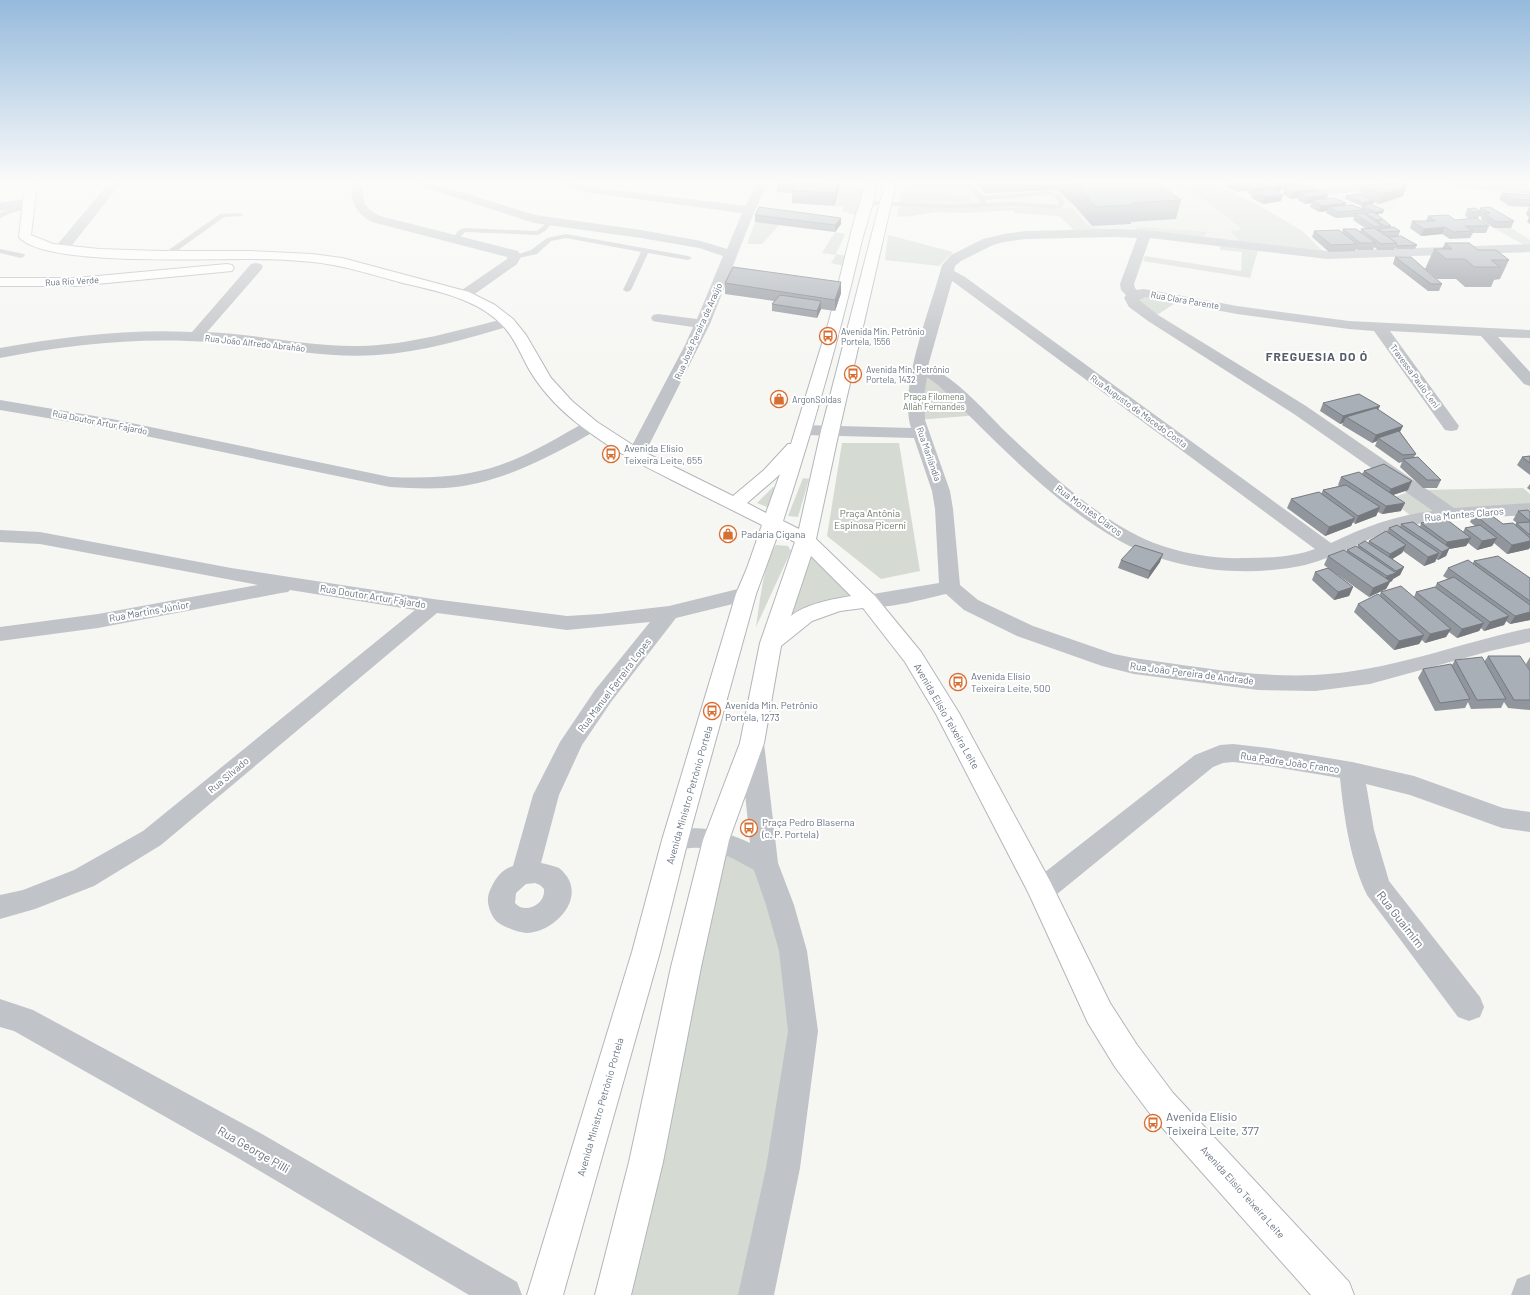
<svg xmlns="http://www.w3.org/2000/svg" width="1530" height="1295" viewBox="0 0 1530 1295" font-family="Barlow,sans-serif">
  <rect width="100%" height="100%" fill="#f6f6f3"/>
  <g fill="#e7e8e7">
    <path d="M903,183h309l46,22 44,26 25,24 -214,-22 -12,-5 -13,-2 -15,-16h-61l-47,3 -29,-1 -25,4 -14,1z"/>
    <path d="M1396,187l8,2v4l-10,16 -24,6 -38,-15 -4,-4z"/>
  </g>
  <g fill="#d5dbd3">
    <path d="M1174,183h38l46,22 44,26 25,24 -85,-10 -11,-14 11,-2 -31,-25z"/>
    <path d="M829,185l41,4 -9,28 -19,-6 1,-4 -9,-1 5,-17z"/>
    <path d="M901,191l70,4v7h-71z"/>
    <path d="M899,206l173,2 16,18 22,4 -33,3 -18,-17 -44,-3 -3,-3 -47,3 -29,-1 -25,4 -14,1z"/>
    <path d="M755,222l24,3 -17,19h-15z"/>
    <path d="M1139,227l68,5 -7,8 -68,-7z"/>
    <path d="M1494,228h17l19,12v4l-6,1z"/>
    <path d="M835,232l10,2 -9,20 15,3 -2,10 -18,-4 5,-8 -14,-2z"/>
    <path d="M888,235l65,17 -14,14 -54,-6z"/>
    <path d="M1220,246l38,4 -8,28 -107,-17 2,-5 96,15 1,-19 -22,-2z"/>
    <path d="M1136,296l44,4 -26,17 -13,-9z"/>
    <path d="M920,368l59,47 -62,5z"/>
    <path d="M842,443h57l21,128 -39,8 -54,-43z"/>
    <path d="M803,478l6,1 -11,38 -10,-1z"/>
    <path d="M773,487l6,1 -7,21 -15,-6z"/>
    <path d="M1523,488l7,6v13l-82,5 -27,-22z"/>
    <path d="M1410,491l25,17 -3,6 -21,2 -21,-17z"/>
    <path d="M806,540l62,61 -31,4 -66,38z"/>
    <path d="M776,545l12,1 3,5 -35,76c3,-20 8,-68 20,-82z"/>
    <path d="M716,840l49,23 38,168 -58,264h-132z"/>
  </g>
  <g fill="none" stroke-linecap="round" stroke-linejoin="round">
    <g stroke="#b2b6bb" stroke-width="2">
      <g id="secondary">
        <path d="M25,183h12l-6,52 22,9 46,5 60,2h92l61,3 30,4 127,34 26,13 18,14 13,16 25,43 21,23 25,21 45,29 91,45 31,-26 24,-26h3l38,-123 25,-100 12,-38h11c-3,20 -11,41 -16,61 -22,95 -48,184 -78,277l16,8 22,-98 64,-248h11l-57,248 -23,108 59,57 46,56 38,61 92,170 59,120 27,42 36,48 176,189 5,13h-43l-160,-180 -36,-48 -27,-44 -59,-129 -93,-180 -31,-52 -42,-54 -23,3 -28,10 -31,25 -17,97 -35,97 -28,127 -38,195 -32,133h-36l34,-133 42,-195 32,-127 37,-97 20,-100 35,-101 -17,-8 -22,60 -68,246 -28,112 -97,343h-36l105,-343 30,-112 74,-246 11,-26 15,-43c-30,-15 -60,-30 -90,-45 -30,-15 -60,-30 -87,-51 -21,-15 -41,-35 -55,-58 -8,-14 -14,-30 -25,-43 -26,-30 -70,-37 -106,-46 -29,-8 -57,-17 -86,-20 -21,-2 -42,-3 -63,-3 -43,-1 -206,8 -231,-22zM780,474l-14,39 -19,-10 29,-25zM811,556l40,40c-18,3 -46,8 -60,20z"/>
        <path d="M227,264l5,1 2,3 -2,3 -156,15h-76v-8h76z"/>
      </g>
    </g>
    <g fill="#c0c3c7" fill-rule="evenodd">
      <path d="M965,183h6l12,13 67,-5 11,5 4,7 -3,4 -6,2 -41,-3 -65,2 -84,-3 -3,-2 3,-2 84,3 31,-1zM1049,195l7,3 3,5 -1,2 -43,-3 -28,1 -2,-3z"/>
      <path d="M28,205l2,1v2l-19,5 -11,5v-5l7,-3z"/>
      <path d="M240,213l3,2 -1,1 -18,1 -57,41h-3l-4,-2 60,-42z"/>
      <path d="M551,219l3,2 -1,1 -8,9 -7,4 -73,-3 -9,9 -5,-1 8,-10 5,-2 73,3z"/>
      <path d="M566,234l122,22 4,2 -4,2 -40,-7 -17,37 -4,2 -4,-2 18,-38 -75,-14 -15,3 -14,13 -23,5 -4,-2 21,-7 16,-12z"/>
      <path d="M0,249l24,5 1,2 -4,2 -21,-5z"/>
    </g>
    <g fill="#c0c3c7" fill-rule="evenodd">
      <path d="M109,183h12l-49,62 -8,7h-10l-1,-3 9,-10z"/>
      <path d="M352,183h10c2,18 0,24 18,33l138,35 3,6 -4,7 -48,34 -5,1 -5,-1 -2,-3 2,-3 48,-33v-2l-135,-35c-17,-9 -22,-21 -20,-39z"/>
      <path d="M415,183h16l104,32 106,15 60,11 26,8 15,-36 -150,-20 -33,-8 -2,-2h19l16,4 153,19 13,-23h10l-13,27 -45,114 -68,135 -6,1 -6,-1 -3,-4 58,-110 8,-18 -35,-5 -5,-1 -2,-3 2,-3 5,-1 39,5 26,-63 -24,-8 -58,-10 -107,-15 -117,-38z"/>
      <path d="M1375,183h32l-2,2 -4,1 -86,11 -4,-2 -2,-2 2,-2 4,-2z"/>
      <path d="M1443,183h37l50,5v6l-81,-8 -4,-1z"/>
      <path d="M29,198l4,1 2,3 -2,3 -33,6v-8z"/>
      <path d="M1115,229l30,1 182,21 203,-7v8l-203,7 -177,-21 -16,46 1,4 2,2 6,-1 7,1 87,16 112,15 181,9v8l-32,-1 32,35v14l-6,-2 -43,-48 -91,-5 69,95 -2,4 -6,1 -6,-1 -71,-99 -25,-2 -112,-15 -92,-17 -6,3 19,15 148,91 148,102 76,-5v12c-44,3 -90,1 -132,14 -33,9 -60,28 -93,36 -60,13 -131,6 -185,-24 -69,-39 -125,-101 -182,-156l-11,-8 -3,19 1,24 25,71 3,18 7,76 18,15 55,26 81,28 20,4c60,8 120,20 181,17 73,-3 144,-32 215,-47v14l-40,9 -120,33 -55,7 -57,-1 -124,-16 -32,-8 -85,-30 -53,-26 -18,-16c-22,5 -64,17 -85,12l-3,-5 3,-5 78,-13 -4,-74 -3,-18 -18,-53 -110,-3 -6,-1 -3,-4 3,-4 6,-1 107,3c-13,-42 20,-120 31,-163l9,-10 32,-16 21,-5 22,-3zM1115,237l22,1 -17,46 1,6 5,5 -2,3 5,9 19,14 146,93 139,97c-37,4 -69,16 -102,32l-366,-266 -11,-6 1,-5 6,-5 32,-16 11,-3 22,-3zM952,281l3,2 360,266c-22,8 -46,9 -69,9 -31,1 -63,-4 -92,-15 -53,-21 -102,-68 -143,-106 -24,-23 -53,-58 -83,-71z"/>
      <path d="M256,263l5,1 2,3 -2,3 -54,62c51,2 101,15 152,14 52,-1 99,-16 149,-28l5,1 2,3 -2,3c-44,13 -90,27 -136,30 -56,4 -110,-10 -166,-13 -70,-5 -142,2 -211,16v-10c63,-11 127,-19 192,-16l59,-68z"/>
      <path d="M0,400l112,19 278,58c27,1 53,1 80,-4 41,-7 79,-30 115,-51l6,-1 6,1 2,4 -2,4c-47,27 -97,54 -152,58 -19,1 -37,0 -55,-1l-278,-58 -112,-19z"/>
      <path d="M0,530l40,2 191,36 202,31 134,17 33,-2 69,-8 77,-19 7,2 3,5 -3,5 -77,19 -65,84 -29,43 -23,50 -18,68c6,1 13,3 18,5 4,3 8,8 10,12 12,25 -18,53 -43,53 -5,-1 -11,-2 -15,-4 -8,-3 -15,-6 -19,-14 -5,-11 -6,-18 0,-29 5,-10 11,-17 21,-20l20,-71 27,-53 35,-52 55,-68 -83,8 -130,-17 -276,232 -67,41 -59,23 -35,10v-24l23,-5 51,-20 69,-39 272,-221 -125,-20 -2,2 -7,1 -183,35 -98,13v-14l98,-13 160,-29 -218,-41 -40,-2zM535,883l5,2 4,4c2,15 -19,26 -29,14l1,-10 10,-9z"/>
      <path d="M752,734l9,3 3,6 14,120 16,42 13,46 11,80 -18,137 -26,127h-36l28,-127 22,-137 -9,-80 -13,-46 -12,-35c-17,-9 -35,-21 -55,-22 -13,-1 -20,4 -33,-1l-4,-7 4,-7c30,-10 56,-3 84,10l-10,-100 3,-6z"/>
      <path d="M1233,744l35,4 84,14 62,14 89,32 27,4v20l-28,-4 -92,-33 -44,-11 8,46 15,51 91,116 4,10 -4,10 -11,4 -11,-4 -91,-122c-17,-35 -23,-78 -27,-117l-72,-12 -35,-4 -10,1 -10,4 -162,132 -10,4 -10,-4 -4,-8 4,-8 164,-128 25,-10z"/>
      <path d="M0,999l33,11 229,124 255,148 5,13h-53l-231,-137 -224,-127 -14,-4z"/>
      <path d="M1530,1274v21h-19l6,-16z"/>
    </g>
    <use href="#secondary" fill="#fff" fill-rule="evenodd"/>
  </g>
  <g fill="#91969d">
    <path d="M777,183h63l-1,6 -2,6 -3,11 -42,-3v-10l-15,-1z"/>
    <path d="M976,183h181l24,17 -5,19 -45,3v2l-39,2 -17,-20 -18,-16 -72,3z"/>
    <path d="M1226,183h74v2l16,7 12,3 -2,4 19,7 16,3 1,-3 21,7 -7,2 6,6 9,5v2l9,3 -2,6 19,8 -2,4h-18l-2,-1 -1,2h-16l-4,-3 -1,3h-15l-2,-1 -1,2 -26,1 -17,-15 2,-6 28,1 1,-3 17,3 1,-3 4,-1 -12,-8 1,-3 -18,1 -10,-5 1,-2 -8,1 -9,-5 1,-4 -6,1 -7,-4v-2l-7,1 -8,-5 1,-4 -3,-1 -1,3 -2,1 3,8 -18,3 -12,-6 1,-3 -5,-3v-2l-10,2 -12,-6z"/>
    <path d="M1478,183h51l-1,3z"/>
    <path d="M1362,186l41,10 -24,8 -6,-2v2l-11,2 -17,-7 1,-3 13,-2z"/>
    <path d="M1502,193l28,2v12l-21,-1 -10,-7z"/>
    <path d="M1529,207l1,1v16l-3,-2 2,-5 -3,-3z"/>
    <path d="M1480,208l34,13 -3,7h-17l-13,-8 1,-3 -3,-1 -1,3h-2l13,7 -3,7h-13l-3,5 -20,1 -8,-5 -21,2 -11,-8 2,-7h14l2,-5 27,4 15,-1 -5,-3 2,-7 12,2z"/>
    <path d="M755,215l86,3v6l-6,8 -80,-10z"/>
    <path d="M1445,243l33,7 31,10 -9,19 -6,1 -3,7h-26l-9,-8h-19l-12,-10 9,-20h8z"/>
    <path d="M1395,257l47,27 -3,7h-11l-35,-27z"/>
    <path d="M725,283l116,10 -6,18 -14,-2 -4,9 -45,-7v-7l2,-3 -49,-7z"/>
    <path d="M1323,403l55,7 22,22 16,22 -2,3 27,23 -4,8h-14l-23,-21 2,-5 -3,1 -24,-17 2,-5 -5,2 -30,-18 1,-2 -3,1 -20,-13z"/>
    <path d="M1530,456v19l-13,-10 5,-8z"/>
    <path d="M1364,471l44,19 -15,5 8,16 -19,3 -4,-2 -2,4 -21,8 -2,-2 -2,4 -26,10 -38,-28 4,-9 30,-5 2,-4 16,-4 -1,-1 3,-8 21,-3z"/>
    <path d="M1530,484v6l-3,-2z"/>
    <path d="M1518,511l12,1v35l-1,2 -22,5 -13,-11 -2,3 -15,4 -9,-7 -2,3 -17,3 -3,7 -8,4 -2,-1 -1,3 -11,4 -21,-15 -1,2 -10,6 12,8 -4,8 -7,4 -1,2 -2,1 -4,7 -17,8 -41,-29 25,19 -4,9 -15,4 -22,-20 3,-8 13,-4 -4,-3 4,-9 18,-4 1,-2 10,-3 1,-2 10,-2 1,-2 18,-9 2,-4 11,-1 1,-3 19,3 1,-4 42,9 2,-4 10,-2 -5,-4 4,-8 29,10 12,1 1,-2h1l-4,-3z"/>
    <path d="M1121,560l39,2 -12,17 -30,-11z"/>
    <path d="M1474,561l56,17v42l-20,4 -4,-3 -2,4 -20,6 -3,-3 -2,3 -22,7 -8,-6 -3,5 -21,6 -3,-3 -3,4 -25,6 -40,-38 4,-8 21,-8 2,-4 33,5 2,-5 19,-5 2,-4 11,-4 -5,-3 5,-8 24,-4z"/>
    <path d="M1488,656l42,15v39l-22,-2 -4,-6 -3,6 -30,1 -3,-7 -3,6 -30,3 -17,-33 5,-9 29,-4 3,-5 29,2z"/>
    <path d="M1530,657v14l-4,-7z"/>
  </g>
  <g fill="#767a7f">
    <path d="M838,183h2l-2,12z"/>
    <path d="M1259,183h23l-1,3h1l-2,6 -21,3 -5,-3 1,-3 -7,-3 -1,4 -10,2 2,-7z"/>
    <path d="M1301,183l-2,6 -13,-1 1,-3z"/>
    <path d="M838,185l-1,12 -3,9 1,-13z"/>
    <path d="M1407,186l-4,10 -24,8 3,-10z"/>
    <path d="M1317,190l-3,7 -14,-4 -2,5 -7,1 2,-7z"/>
    <path d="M1283,195l-2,6 -18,3 2,-7z"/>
    <path d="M1328,195l-2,6 -14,-1 -1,3 -6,1 3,-6z"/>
    <path d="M1374,200l-1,4 -11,2 1,-3z"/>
    <path d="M1346,203l-2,7 -15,-3 -2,4 -8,1 2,-6z"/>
    <path d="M1384,210l-1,3 -8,2 1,-3z"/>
    <path d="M841,218v6l-6,8v-7z"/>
    <path d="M1383,219l-2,4 -4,-2 -2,5h-2l3,-6z"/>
    <path d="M1445,227l-3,7 -21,2 3,-7z"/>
    <path d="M841,282v11l-6,18v-11z"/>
    <path d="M821,301v8l-4,9v-7z"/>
    <path d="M1380,406l-4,8 -30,3 -3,6 -3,1 3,-8z"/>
    <path d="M1403,426l-4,8 -21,4 -1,3 -5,2 4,-8z"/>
    <path d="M1412,481l-4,9 -21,7 4,-8z"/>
    <path d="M1405,503l-4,8 -19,3 4,-8z"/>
    <path d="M1380,507l-4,9 -21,8 3,-8z"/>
    <path d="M1355,518l-4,8 -26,10 4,-9z"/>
    <path d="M1471,538l-5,8 -17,3 -3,7 -8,4 9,-18z"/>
    <path d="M1497,538l-5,8 -15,4 5,-9z"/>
    <path d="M1530,541v6l-1,2 -22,5 5,-9z"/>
    <path d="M1406,545l-4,8 -16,10 4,-9z"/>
    <path d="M1439,553l-4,9 -11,4 4,-9z"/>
    <path d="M1163,554l-3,8 -12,17 2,-8z"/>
    <path d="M1404,567l-4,8 -7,4 -1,2 -2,1 -4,7 -17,8 4,-9 10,-4 4,-8 9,-3v-2z"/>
    <path d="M1353,587l-4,9 -15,4 4,-8z"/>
    <path d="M1530,612v8l-20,4 5,-8z"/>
    <path d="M1509,616l-5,9 -20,6 6,-9z"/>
    <path d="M1484,623l-5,8 -22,7 5,-9z"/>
    <path d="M1451,629l-5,8 -21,6 5,-9z"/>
    <path d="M1424,635l-5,9 -25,6 5,-9z"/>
  </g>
  <g fill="#a9afb6" stroke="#767a7f">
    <path d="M796,183h25v1l17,1 -3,8 -43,-2z"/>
    <path d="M1073,183h84l24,17 -49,3 3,2 -39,2 -17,-20z"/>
    <path d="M1233,183h26l-20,2z"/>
    <path d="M1276,183l6,3 -27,3 -7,-3z"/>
    <path d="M1282,183h19l-14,2z"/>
    <path d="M1384,183h15l8,3 -25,8 -20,-8z"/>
    <path d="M1305,184l12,6 -24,2 -8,-5z"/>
    <path d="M1271,189l12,6 -18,2 -12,-5z"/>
    <path d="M1320,191l8,4 -20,3 -8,-5z"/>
    <path d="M1502,193l28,2v5l-18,-1z"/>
    <path d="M1357,194l17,6 -11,3 -17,-7z"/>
    <path d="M1334,198l12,5 -25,3 -9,-6z"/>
    <path d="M1370,204l14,6 -8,2 -14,-6z"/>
    <path d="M1352,205l13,5 -27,2 -9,-5z"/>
    <path d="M759,207l82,11 -6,7 -80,-10z"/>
    <path d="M1490,207l24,14 -17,1 -13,-8 6,-1 -10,-5z"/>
    <path d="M1475,208l6,4h-8l-6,-3z"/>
    <path d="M1373,212l10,7 -7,1 -11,-7z"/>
    <path d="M1363,213l19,13 -7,1 -20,-13z"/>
    <path d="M1448,215l7,5 21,-2 13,8h-24l8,5 -20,1 -8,-5 -21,2 -12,-8h24l-8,-5z"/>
    <path d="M1384,220l7,6h-6l-8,-5z"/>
    <path d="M1394,227l6,4 -16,1 -6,-3z"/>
    <path d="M1374,228l23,15 -16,1 -20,-15z"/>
    <path d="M1343,229h13l20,14h-16z"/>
    <path d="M1339,230l18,14 -26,1 -17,-14z"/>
    <path d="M1401,236l16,9 -19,1 -2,-2 1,-1 -9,-6z"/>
    <path d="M1445,243h24l9,7h18l13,10h-18l9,7h-26l-9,-8h-19l-12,-10h18z"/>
    <path d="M1395,257h16l31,27h-11z"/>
    <path d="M733,267l108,15 -6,18 -110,-17z"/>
    <path d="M780,295l41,6 -4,10 -45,-7z"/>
    <path d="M1359,394l21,12 -37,10 -20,-13z"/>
    <path d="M1376,408l27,18 -27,9 -30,-18z"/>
    <path d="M1399,431l17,23 -13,1 -25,-17z"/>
    <path d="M1530,456v7l-8,-6z"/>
    <path d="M1418,457l23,23h-14l-24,-21z"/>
    <path d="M1384,464l28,17 -21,8 -27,-18z"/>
    <path d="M1359,472l46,31 -19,3 -45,-29z"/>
    <path d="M1346,485l34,22 -22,9 -35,-26z"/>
    <path d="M1319,492l36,26 -26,9 -38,-28z"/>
    <path d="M1528,510l2,2v9l-12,-10z"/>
    <path d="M1487,512l16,12 10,-1 17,15v3l-18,4 -38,-31z"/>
    <path d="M1446,519l25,19 -24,4 -26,-19z"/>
    <path d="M1413,522l37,26 -8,4 -41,-28z"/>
    <path d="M1530,522v13l-14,-12z"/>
    <path d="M1397,525l42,28 -11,4 -39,-29z"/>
    <path d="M1480,525l17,13 -15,3 -17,-13z"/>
    <path d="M1386,531l20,14 -16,9 -21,-13z"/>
    <path d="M1365,541l39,26 -8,4 -38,-26z"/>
    <path d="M1135,545l28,9 -13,17 -29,-11z"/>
    <path d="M1356,546l40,27 -9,3 -40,-26z"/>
    <path d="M1344,550l46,31 -17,7 -45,-32z"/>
    <path d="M1498,556l32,22v23l-56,-40z"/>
    <path d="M1468,560l62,45v7l-15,4 -67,-48z"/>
    <path d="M1328,568l25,19 -15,5 -23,-20z"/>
    <path d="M1454,577l55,39 -19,6 -53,-39z"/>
    <path d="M1401,586l50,43 -21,5 -49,-42z"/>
    <path d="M1435,587l49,36 -22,6 -46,-37z"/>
    <path d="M1378,594l46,41 -25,6 -41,-37z"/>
    <path d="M1488,656h32l10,15v29h-16z"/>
    <path d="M1482,657l24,42 -29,1 -22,-40z"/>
    <path d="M1451,664l19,35 -30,4 -17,-34z"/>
  </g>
  <linearGradient id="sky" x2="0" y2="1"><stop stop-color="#95badc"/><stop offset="0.5" stop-color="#fbfbfa"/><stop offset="1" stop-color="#fbfbfa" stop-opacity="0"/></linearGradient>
  <rect width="1530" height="364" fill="url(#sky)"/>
  <defs>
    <g id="bus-ring" transform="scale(0.9)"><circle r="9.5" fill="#fff" stroke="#d86e32" stroke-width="1.5"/><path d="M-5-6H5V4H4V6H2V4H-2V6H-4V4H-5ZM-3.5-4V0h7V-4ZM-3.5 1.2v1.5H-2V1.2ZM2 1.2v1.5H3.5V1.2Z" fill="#d86e32"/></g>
    <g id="shop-ring" transform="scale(0.9)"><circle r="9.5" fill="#fff" stroke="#d86e32" stroke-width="1.5"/><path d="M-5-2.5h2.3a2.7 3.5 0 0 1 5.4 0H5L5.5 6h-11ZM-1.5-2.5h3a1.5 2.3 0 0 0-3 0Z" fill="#d86e32"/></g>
  </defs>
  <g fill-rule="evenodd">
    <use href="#bus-ring" x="828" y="336"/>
    <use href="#bus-ring" x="853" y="374"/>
    <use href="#shop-ring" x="779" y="399"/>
    <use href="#bus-ring" x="611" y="454"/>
    <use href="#shop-ring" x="728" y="534"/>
    <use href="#bus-ring" x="958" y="682"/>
    <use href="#bus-ring" x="712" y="711"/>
    <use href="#bus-ring" x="749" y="828"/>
    <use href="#bus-ring" x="1153" y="1123"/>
  </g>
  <g text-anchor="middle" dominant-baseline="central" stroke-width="4" stroke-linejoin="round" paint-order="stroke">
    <g font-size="9" fill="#677382" stroke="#fff">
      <text transform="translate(72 281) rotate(-3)">Rua Rio Verde</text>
      <text transform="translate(1185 300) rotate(10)">Rua Clara Parente</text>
      <text transform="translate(698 331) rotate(-66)">Rua José Pereira de Araújo</text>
      <text transform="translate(255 343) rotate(6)">Rua João Alfredo Abrahão</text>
      <text transform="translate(1415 376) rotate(54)">Travessa Paulo Leni</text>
      <text transform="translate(1139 411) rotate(36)">Rua Augusto de Macedo Costa</text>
      <text transform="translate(100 422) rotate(11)">Rua Doutor Artur Fajardo</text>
      <text transform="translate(929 454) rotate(71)">Rua Marilândia</text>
    </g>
    <g font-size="9" fill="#677382" stroke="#fff" text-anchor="start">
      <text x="841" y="331">Avenida Min. Petrônio<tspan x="841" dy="10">Portela, 1556</tspan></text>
      <text x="866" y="369">Avenida Min. Petrônio<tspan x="866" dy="10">Portela, 1432</tspan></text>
      <text x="792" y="399">ArgonSoldas</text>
    </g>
    <g font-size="9" fill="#677a66" stroke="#fff">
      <text x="934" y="396">Praça Filomena<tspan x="934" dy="10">Allah Fernandes</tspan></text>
    </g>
    <g font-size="10" fill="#677382" stroke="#fff" text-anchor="start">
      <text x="624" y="448">Avenida Elísio<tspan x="624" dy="12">Teixeira Leite, 655</tspan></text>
      <text x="741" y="534">Padaria Cigana</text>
      <text x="971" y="676">Avenida Elísio<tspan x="971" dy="12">Teixeira Leite, 500</tspan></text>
      <text x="725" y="705">Avenida Min. Petrônio<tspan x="725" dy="12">Portela, 1273</tspan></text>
      <text x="762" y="822">Praça Pedro Blaserna<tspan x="762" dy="12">(c. P. Portela)</tspan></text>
    </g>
    <g font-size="10" fill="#677382" stroke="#fff">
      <text transform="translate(1089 510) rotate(36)">Rua Montes Claros</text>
      <text transform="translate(1464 514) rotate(-5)">Rua Montes Claros</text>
      <text transform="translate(373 596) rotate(9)">Rua Doutor Artur Fajardo</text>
      <text transform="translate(149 611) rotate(-10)">Rua Martins Júnior</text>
      <text transform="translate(1192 673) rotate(7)">Rua João Pereira de Andrade</text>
      <text transform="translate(614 685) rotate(-53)">Rua Manuel Ferreira Lopes</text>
      <text transform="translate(947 716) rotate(60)">Avenida Elísio Teixeira Leite</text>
      <text transform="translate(1290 762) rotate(8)">Rua Padre João Franco</text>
      <text transform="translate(228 775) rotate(-40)">Rua Silvado</text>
      <text transform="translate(689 795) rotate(-74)">Avenida Ministro Petrônio Portela</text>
      <text transform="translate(600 1107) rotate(-74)">Avenida Ministro Petrônio Portela</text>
      <text transform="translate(1243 1192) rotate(48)">Avenida Elísio Teixeira Leite</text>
    </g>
    <g font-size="10" fill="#677a66" stroke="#fff">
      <text x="870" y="513">Praça Antônia<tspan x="870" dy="12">Espinosa Picerni</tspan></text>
    </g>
    <g font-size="12" font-weight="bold" letter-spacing="1" fill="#555d68" stroke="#fff">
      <text x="1317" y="356">FREGUESIA DO Ó</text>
    </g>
    <g font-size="12" fill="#677382" stroke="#fff">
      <text transform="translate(1401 919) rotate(52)">Rua Guaimim</text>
      <text transform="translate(254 1149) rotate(30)">Rua George Pilli</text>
    </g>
    <g font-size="12" fill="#677382" stroke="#fff" text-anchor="start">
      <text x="1166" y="1116">Avenida Elísio<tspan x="1166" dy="14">Teixeira Leite, 377</tspan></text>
    </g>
  </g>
</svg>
